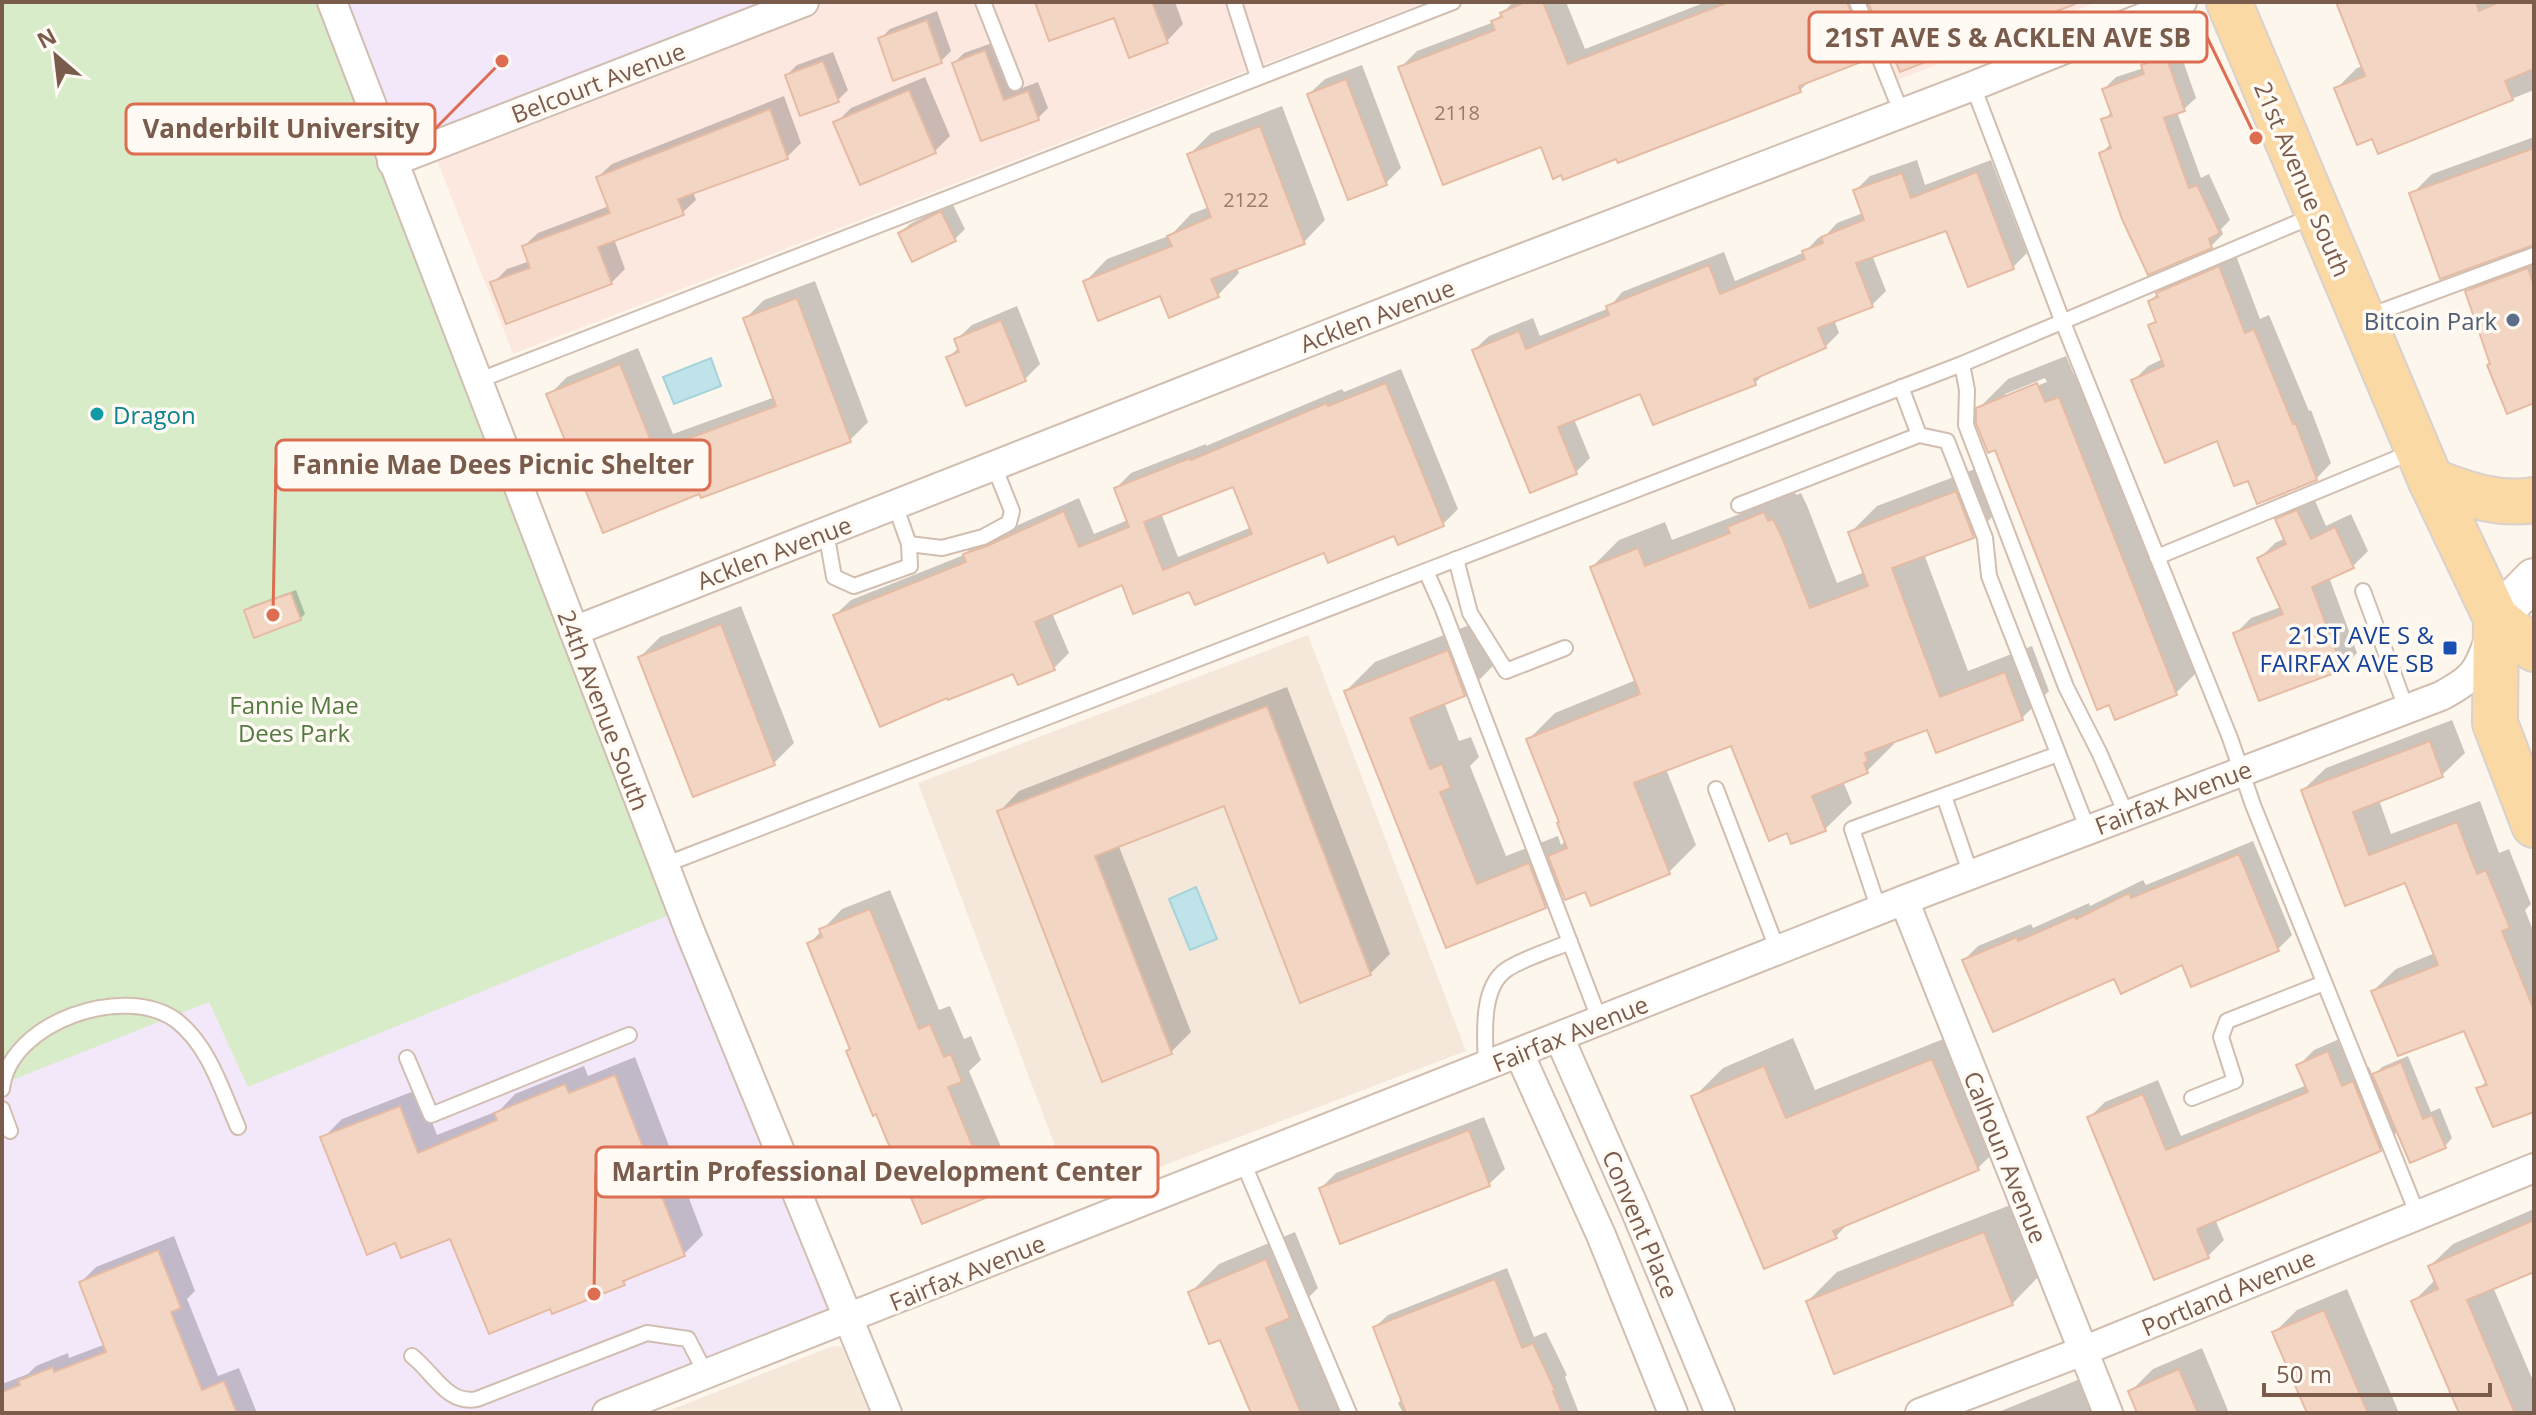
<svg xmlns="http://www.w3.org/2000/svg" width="2536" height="1415" viewBox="0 0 2536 1415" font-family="'Open Sans',sans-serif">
  <rect width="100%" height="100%" fill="#fdf6ec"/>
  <g fill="#f5e8da">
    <path d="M1308,635l158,416 -391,148 -157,-416z"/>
    <path d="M833,1346l9,1 27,66h-206z"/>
  </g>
  <g fill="#fde8e0">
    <path d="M375,2h1051l-913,352z"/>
    <path d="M1967,2h130l-202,79 -16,-43z"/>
  </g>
  <g fill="#f3e8fa">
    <path d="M332,2h472l-412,160z"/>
    <path d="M597,691l252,628 -243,94h-604v-480z"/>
  </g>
  <path fill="#d8ecc9" d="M2,2h330l349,908 -433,177 -39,-85 -207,82z"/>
  <g fill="#bfe3e8" stroke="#a5d3da" stroke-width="2">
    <path d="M711,358l10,28 -47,18 -11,-27z"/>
    <path d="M1196,887l21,52 -27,11 -21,-51z"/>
  </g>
  <g fill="#0003" fill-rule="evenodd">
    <path d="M1037,2h138l8,22 -16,17 -52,-25z"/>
    <path d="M1513,2h53l19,47 121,-47h368l-182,45 -7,-7 -17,17 -57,23 -11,10 -183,67 -75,-12 -142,-77 17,-17 77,-29z"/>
    <path d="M2338,2h196v88l-155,61 -6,-14 -36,-49 20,-20 6,-2z"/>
    <path d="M937,11l14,40 -10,10 -47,17 -14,-39 10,-10z"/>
    <path d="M995,42l19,49 24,-9 10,26 -10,10 -56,21 -28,-76 10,-10z"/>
    <path d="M2178,46l18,52 -12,11 -7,3 24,66 8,-4 21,46 -9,9 2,5 -12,12 -109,-93 9,-10 -7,-23 8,-9 -8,-22 12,-12 28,-9 -1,-3 12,-11z"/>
    <path d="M833,52l15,38 -10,10 -51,-25 10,-10z"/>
    <path d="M1362,65l39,103 -15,15 -77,-89 16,-15z"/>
    <path d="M925,77l25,59 -15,15 -99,-28 15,-15z"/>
    <path d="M784,96l17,47 -14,14 -94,35 3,8 -14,13 -68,26 11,30 -14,14h-118l14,-14 23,-8 -6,-15 14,-13 71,-27 -11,-29 14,-13z"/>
    <path d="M1282,106l43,114 -21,22 -67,25 2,6 -21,22 -57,-1 -75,-13 21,-22 64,-24 20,-21 18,-7 -19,-53 21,-21z"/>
    <path d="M2534,137v106l-122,-49 20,-20z"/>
    <path d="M1917,160l8,25 66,-25 36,93 -14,14 -66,-39 -75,27 14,36 -14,14 -38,14 5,14 -14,14 -58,24 -12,12 -114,8 -67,28 16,39 -14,14 -102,-122 15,-14 44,-18 7,18 69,-28 13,-16 102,-40 11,29 70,-29 13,-14 9,-4 10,-11 26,-10 -7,-23 14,-14z"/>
    <path d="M952,203l13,26 -10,10 -55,-6 10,-9z"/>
    <path d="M2235,253l25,66 9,-4 40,96 2,-1 20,53 -15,16 -67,-1 -30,-40 -86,-57 15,-15 15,-7 -12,-34 6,-6 -7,-18 24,-23z"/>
    <path d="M2534,257v144l-42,-38 -25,-71 15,-15z"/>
    <path d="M815,281l53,141 -18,18 -150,51 -151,-96 18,-18 71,-29 35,86 102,-37 -29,-79 18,-18z"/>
    <path d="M1017,306l23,58 -15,15 -58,24 -19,-45 11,-11 -3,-7 16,-15z"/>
    <path d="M2066,356l8,19 14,-6 117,295 -29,29 -198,-284 30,-30zM2045,378l2,4 -42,16v-4z"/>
    <path d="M1401,369l57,140 -15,15 -118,26 -134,39 -68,-6 -71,30 17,40 -15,15 -40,3 -179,-56 16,-15 113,-45 16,-16 25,-8 74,-33 15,36 34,-14 -12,-32 15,-15 75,-29v2l136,-57 2,3zM1234,484l18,43 -74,30 -17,-44z"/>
    <path d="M1983,466l17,43 -27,27 -49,18 44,117 64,-25 17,45 -27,27 -93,10 -36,13 1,3 -27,27 -24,10 9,22 -28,27 -92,-87 -66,26 30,76 -27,27 -83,18 -24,-1 -17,17 -98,39 -101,-254 29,-29 102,-40 16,44 -29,29 -20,7 15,39 12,-4 8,20 -9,9 36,90 52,-20 3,9 5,-5 -5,-19 -33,-81 27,-27 81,-33 -44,-113 27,-27 46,-18 7,18 73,-28 12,-12 35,-14 4,9 5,-2 7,15 29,75 28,-11 -15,-39 27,-27z"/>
    <path d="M2313,496l13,30 25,-12 17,37 -15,15 -24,11 28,76 -15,15 -106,-35 15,-15 30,-11 -21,-49 15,-15 11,-5 -8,-18 15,-16z"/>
    <path d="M296,590l9,24 -5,5 -53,-8 4,-5z"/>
    <path d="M741,606l53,137 -20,20 -80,31 -54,-137 20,-20z"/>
    <path d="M1287,687l103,267 -20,20 -145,-171 -107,41 73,188 -20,20 -172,-240 20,-21z"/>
    <path d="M2452,720l13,33 -23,22 -63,25 12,34 89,-33 19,52 10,-4 22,55 -6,6 9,23v177l-55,-21 8,-9 -22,-51 -92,-38 23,-22 39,-16 -29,-72 -60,23 -43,-114 23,-22z"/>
    <path d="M2253,841l39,94 -14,14 -95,14 -68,14 -151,-17 14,-14 53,-22 2,4 56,-25 1,3 53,-26 3,5z"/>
    <path d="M890,890l49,120 11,-4 14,33 7,-3 10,24 -12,11 43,102 -20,21 -140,-146 -43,-104 33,-35z"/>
    <path d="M1961,1032l45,108 -29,29 -127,53 -15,15 -141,-140 29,-29 70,-30 22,52z"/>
    <path d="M2344,1037l14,34 11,-4 4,9 9,-9 26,-11 23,56 9,-4 12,30 -7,8 -47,-15 -18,19 -165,69 9,21 -16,16 -119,-138 16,-16 53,-22 23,56 126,-51 -8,-20 15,-15z"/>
    <path d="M635,1057l68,178 -19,19 -52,21 -8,8 -73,24 -100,-71 -55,5 -73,-103 19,-19 77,-30 18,46 63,-25 15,-16 69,-28 4,10z"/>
    <path d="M1484,1117l21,52 -16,15 -168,4 15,-15z"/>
    <path d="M2013,1204l27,71 -28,29 -204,-3 29,-29z"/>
    <path d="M2534,1209v60l-41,18 41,96v30h-73l-47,-112 22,-22 -6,-13 23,-22z"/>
    <path d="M1295,1232l23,56 -20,20 43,105h-88l-31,-76 -32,-44 29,-29z"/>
    <path d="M174,1236l21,55 -8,8 31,77 21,-8 18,45h-255v-29l26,-10 8,-8 32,-13 1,5 37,-14 -25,-62 15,-15z"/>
    <path d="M1507,1268l27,69 12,-5 21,43 -2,2 14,36h-176l-5,-10 5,-4 -28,-72 13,-12z"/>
    <path d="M2347,1289l52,124h-90l-34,-81 22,-22z"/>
    <path d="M2202,1348l27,65h-90l-9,-21 23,-23z"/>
    <path d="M2080,1379l13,34h-97z"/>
  </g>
  <g fill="#f3d5c3" stroke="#e6bba3" stroke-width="2" fill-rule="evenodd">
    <path d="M1035,2h117l16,41 -39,15 -15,-40 -65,23z"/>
    <path d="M1526,2h17l25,62 161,-62h118l22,57 -70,27 2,6 -183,71 -2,-4 -53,21 -2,-5 -8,4 -12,-32 -98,38 -45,-118 97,-37 -4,-9 11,-4 -2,-4z"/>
    <path d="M1868,2h207v2l-175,68 -9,-22 -3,1z"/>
    <path d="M2336,2h140l3,9 21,-9h34v67l-29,12 8,19 -135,54 -6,-15 -15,6 -23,-57 31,-12z"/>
    <path d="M927,20l15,43 -49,18 -15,-43z"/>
    <path d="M985,50l19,50 24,-9 11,29 -58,21 -29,-78z"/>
    <path d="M2166,56l19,55 -21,7 25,70 8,-3 23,48 -11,6 3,9 -64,27 -26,-56 -23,-66 12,-5 -10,-29 11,-3 -10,-27 42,-15 -3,-9z"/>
    <path d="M823,61l16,41 -39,14 -15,-41z"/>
    <path d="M1346,79l41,106 -39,15 -41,-106z"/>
    <path d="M909,90l27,63 -76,32 -27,-63z"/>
    <path d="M770,109l18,50 -110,40 6,16 -86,32 14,37 -106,40 -16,-42 40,-14 -8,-22 88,-33 -14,-36z"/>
    <path d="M1260,126l45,118 -94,35 8,18 -50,21 -9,-22 -62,25 -15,-40 89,-35 -5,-10 44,-19 -24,-63z"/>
    <path d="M2534,148v97l-94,34 -31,-86z"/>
    <path d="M1977,172l37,97 -46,18 -22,-56 -90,32 17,44 -55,21 8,20 -72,31 2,6 -103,40 -13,-31 -82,33 19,47 -47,19 -58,-143 47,-19 7,18 83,-34 -3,-9 103,-41 11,29 85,-35 -3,-8 21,-8 -2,-6 43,-17 -11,-30 49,-17 9,25z"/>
    <path d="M941,211l15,30 -44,21 -14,-29z"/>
    <path d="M2219,266l26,67 9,-4 39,95h3l21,56 -60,24 -9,-23 -14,5 -17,-45 -52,22 -34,-83 33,-14 -16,-41 8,-3 -8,-21 10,-4 -2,-4z"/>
    <path d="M2528,268l6,18v117l-27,11 -20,-49 3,-1 -25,-73z"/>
    <path d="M797,298l54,144 -150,56 -2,-4 -96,39 -57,-139 74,-30 35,87 121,-45 -33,-88z"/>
    <path d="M1001,320l25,61 -60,25 -20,-49 13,-5 -5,-13z"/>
    <path d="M1386,383l58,143 -46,19 -4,-9 -66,27 -4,-10 -129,52 -6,-13 -56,22 -11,-29 -87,37 20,48 -37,15 -5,-11 -65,26 -1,-2 -67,29 -47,-112 133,-53 -3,-8 24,-8 77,-35 15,36 50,-20 -15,-39 76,-30 1,2 136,-57 1,3zM1233,487l19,47 -89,36 -19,-48z"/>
    <path d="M2037,383l8,19 14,-5 118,298 -62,25 -6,-15 -12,5 -102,-260 -7,3 -12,-30v-15z"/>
    <path d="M1956,491l18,47 -82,30 48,129 65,-25 18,48 -87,33 -9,-23 -62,23 3,8 -4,2 4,10 -56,23 14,35 -35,13 -4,-11 -18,8 -38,-95 -97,37 36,91 -79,32 -6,-14 -20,8 -17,-44 19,-8 -10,-25 2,-1 -33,-83 114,-45 -50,-127 48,-19 7,18 85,-33 -3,-6 37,-15 4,9 5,-2 8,16 29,73 58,-22 -20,-54z"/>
    <path d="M2297,510l14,29 24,-12 19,41 -42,19 31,83 -84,31 -26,-68 50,-19 -26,-56 29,-14 -11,-25z"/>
    <path d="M291,593l10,27 -47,18 -10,-28z"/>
    <path d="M721,624l54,141 -82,32 -55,-140z"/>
    <path d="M1448,650l17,46 -55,22 20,51 12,-5 9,24 -11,4 37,92 52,-21 17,45 -100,40 -102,-257z"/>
    <path d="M1267,706l104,269 -71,28 -76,-197 -129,50 77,198 -70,28 -105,-271z"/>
    <path d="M2430,741l13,36 -90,35 16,43 88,-33 20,52 9,-4 24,58 -8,3 32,79v102l-41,15 -17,-39 11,-3 -23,-54 -66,25 -27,-65 67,-26 -33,-82 -60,23 -44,-116z"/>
    <path d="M2239,854l40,97 -88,36 -9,-22 -61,29 -7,-15 -121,53 -31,-72 55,-23 1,4 57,-25 1,3 53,-26 2,5z"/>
    <path d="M870,909l49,120 11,-5 14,33 7,-3 11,28 -14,5 45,108 -71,29 -46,-110 -3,2 -27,-65 4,-2 -43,-106 15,-6 -3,-8z"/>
    <path d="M2328,1051l14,35 11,-5 28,70 -184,78 12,29 -55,22 -67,-163 56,-23 23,56 142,-58 -12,-27z"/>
    <path d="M1932,1059l47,111 -146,61 4,7 -73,31 -73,-173 73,-30 22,52z"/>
    <path d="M2401,1062l22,57 9,-4 14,33 -36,15 -38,-89z"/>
    <path d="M615,1075l70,181 -62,25 2,4 -73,29 -2,-5 -61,25 -39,-95 -49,19 -6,-15 -28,12 -47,-118 80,-31 18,47 79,-33 -3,-7 71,-29 4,9z"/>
    <path d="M1469,1130l21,56 -150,58 -21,-56z"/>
    <path d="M2534,1220v52l-67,28 48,113h-56l-48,-112 27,-12 -10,-23z"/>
    <path d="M1984,1232l29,73 -179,69 -28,-73z"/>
    <path d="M158,1250l23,58 -10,4 31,78 22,-9 13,32h-235v-21l18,-7 -2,-4 35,-14 1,5 52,-20 -27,-70z"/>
    <path d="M1266,1259l24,59 -24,10 35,85h-50l-31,-73 -11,4 -21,-52z"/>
    <path d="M1495,1279l27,69 11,-5 22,47 -2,1 9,22h-156l-33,-86z"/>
    <path d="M2324,1310l44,103h-61l-35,-81z"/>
    <path d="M2179,1369l19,44h-61l-9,-22z"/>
  </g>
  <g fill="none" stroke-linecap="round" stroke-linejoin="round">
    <g stroke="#d1beb0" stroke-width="18">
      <g id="lane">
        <path d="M983,2l32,81"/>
        <path d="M1234,2l24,75"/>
        <path d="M1857,2l45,112"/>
        <path d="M1973,86l89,234 168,418 23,67 164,408"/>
        <path d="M2366,317l168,-62"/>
        <path d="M1962,364l5,26 -1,35 100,262 33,65 28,64"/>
        <path d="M477,381l976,-379"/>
        <path d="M1901,387l18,48"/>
        <path d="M1739,505l180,-70 28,6 38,97 4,38 99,254"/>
        <path d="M826,532l8,45 20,9 56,-20 -1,-22 -14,-39"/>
        <path d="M909,544l33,4 41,-11 26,-14 3,-12 -18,-45"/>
        <path d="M2157,557l255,-105"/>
        <path d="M1456,559l14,54 36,58 59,-23"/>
        <path d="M1426,571l16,36 158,414"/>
        <path d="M2363,591l43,117"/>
        <path d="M1716,789l62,162"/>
        <path d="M1944,796l27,79"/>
        <path d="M664,865l1298,-501 351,-148"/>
        <path d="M1879,910l-27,-81 206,-75"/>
        <path d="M407,1058l24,57 198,-80"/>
        <path d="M1486,1066c-1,-28 -6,-78 20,-96 13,-10 48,-21 64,-28"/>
        <path d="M2,1089c7,-67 124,-107 175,-68 32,25 45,70 61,106"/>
        <path d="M2192,1098l43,-17 -14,-44 6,-16 97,-38"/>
        <path d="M2,1109l8,22"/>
        <path d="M1243,1162l106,251"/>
        <path d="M412,1356c22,17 35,49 65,43l170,-66 41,6 18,35"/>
      </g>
    </g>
    <g stroke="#d1beb0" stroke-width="32">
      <g id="street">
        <path d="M332,2l357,927 198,484"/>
        <path d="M392,162l412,-160"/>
        <path d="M574,631l897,-353 502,-192 209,-84"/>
        <path d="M1904,900l204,513"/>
        <path d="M1559,1037l76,172 85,204"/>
        <path d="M1519,1053l82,182 72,178"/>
        <path d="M607,1413l1297,-513 537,-204c31,-17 37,-23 48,-57"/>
        <path d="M1920,1413l163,-62 451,-183"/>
      </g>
    </g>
    <g stroke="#d6c0b0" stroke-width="44">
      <path id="secondary" d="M2496,618l38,-39"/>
    </g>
    <g stroke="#dad1cd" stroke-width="48">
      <g id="primary">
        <path d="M2229,2l202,479 65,137 38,31"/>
        <path d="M2431,481c35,13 66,25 103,19"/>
        <path d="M2496,618l-1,105 39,102"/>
      </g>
    </g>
    <use href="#lane" stroke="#fff" stroke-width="14"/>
    <use href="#street" stroke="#fff" stroke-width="28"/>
    <use href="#secondary" stroke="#fff" stroke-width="40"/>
    <use href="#primary" stroke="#fbd9a5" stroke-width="44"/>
  </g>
  <circle fill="#5c6f8a" stroke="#fffaf3" stroke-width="3" cx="2513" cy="320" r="8"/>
  <circle fill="#0f9aa8" stroke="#fffaf3" stroke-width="3" cx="97" cy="414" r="8"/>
  <rect fill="#1a4fb4" stroke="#fffaf3" stroke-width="3" x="2442" y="640" width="16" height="16" rx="4"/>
  <g text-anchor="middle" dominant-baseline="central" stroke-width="7" stroke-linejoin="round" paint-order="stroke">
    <g font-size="20" fill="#987a6a">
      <text x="1457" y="112">2118</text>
      <text x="1246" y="199">2122</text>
    </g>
    <g font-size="24" fill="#7a5c4d" stroke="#fffaf3">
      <text transform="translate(598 82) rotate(-21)">Belcourt Avenue</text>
      <text transform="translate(2303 179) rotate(67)">21st Avenue South</text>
      <text transform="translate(1377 315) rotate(-21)">Acklen Avenue</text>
      <text transform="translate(774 552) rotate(-21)">Acklen Avenue</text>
      <text transform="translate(604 710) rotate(69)">24th Avenue South</text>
      <text transform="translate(2173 797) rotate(-21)">Fairfax Avenue</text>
      <text transform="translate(1570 1033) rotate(-22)">Fairfax Avenue</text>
      <text transform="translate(2006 1157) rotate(68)">Calhoun Avenue</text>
      <text transform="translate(1641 1224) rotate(67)">Convent Place</text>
      <text transform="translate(967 1272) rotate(-22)">Fairfax Avenue</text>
      <text transform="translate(2228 1292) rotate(-23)">Portland Avenue</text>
    </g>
    <g font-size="24" fill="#4e5e75" stroke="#fffaf3" text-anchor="end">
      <text x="2497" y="320">Bitcoin Park</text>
    </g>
    <g font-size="24" fill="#0d838f" stroke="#fffaf3" text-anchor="start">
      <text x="113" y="414">Dragon</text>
    </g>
    <g font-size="24" fill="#164399" stroke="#fffaf3" text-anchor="end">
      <text x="2434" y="634">21ST AVE S &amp;<tspan x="2434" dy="28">FAIRFAX AVE SB</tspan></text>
    </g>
    <g font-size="24" fill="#537a41" stroke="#fffaf3">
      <text x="294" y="704">Fannie Mae<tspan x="294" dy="28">Dees Park</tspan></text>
    </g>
  </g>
  <path fill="none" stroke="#dc6d51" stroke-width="3" d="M2256 138L2207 37M502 61L435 129M273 615L276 465M594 1294L596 1172"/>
  <g fill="#dc6d51" stroke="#fffaf3" stroke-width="3">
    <circle cx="2256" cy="138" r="8"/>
    <circle cx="502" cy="61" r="8"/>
    <circle cx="273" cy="615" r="8"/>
    <circle cx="594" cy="1294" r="8"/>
  </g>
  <g fill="#fffaf3" stroke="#dc6d51" stroke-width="3">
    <rect x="1809" y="12" width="398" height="50" rx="8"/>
    <rect x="126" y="104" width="309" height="50" rx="8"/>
    <rect x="276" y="440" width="434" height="50" rx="8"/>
    <rect x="596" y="1147" width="562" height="50" rx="8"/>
  </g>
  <g font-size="26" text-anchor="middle" font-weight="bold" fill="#7a5c4d">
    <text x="2008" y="47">21ST AVE S &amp; ACKLEN AVE SB</text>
    <text x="281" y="138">Vanderbilt University</text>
    <text x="493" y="474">Fannie Mae Dees Picnic Shelter</text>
    <text x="877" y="1181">Martin Professional Development Center</text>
  </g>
  <rect width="2536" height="1415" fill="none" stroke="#7a5c4d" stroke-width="8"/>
  <g transform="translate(56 56) rotate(332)" stroke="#fffaf3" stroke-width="6" paint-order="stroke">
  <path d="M0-6L14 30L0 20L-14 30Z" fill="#7a5c4d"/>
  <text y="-12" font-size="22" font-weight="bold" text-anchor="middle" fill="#7a5c4d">N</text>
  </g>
  <path d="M2264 1383v12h226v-12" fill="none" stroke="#7a5c4d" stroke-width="4"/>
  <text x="2276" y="1383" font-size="24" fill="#7a5c4d" stroke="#fffaf3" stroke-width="6" paint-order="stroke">50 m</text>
</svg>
